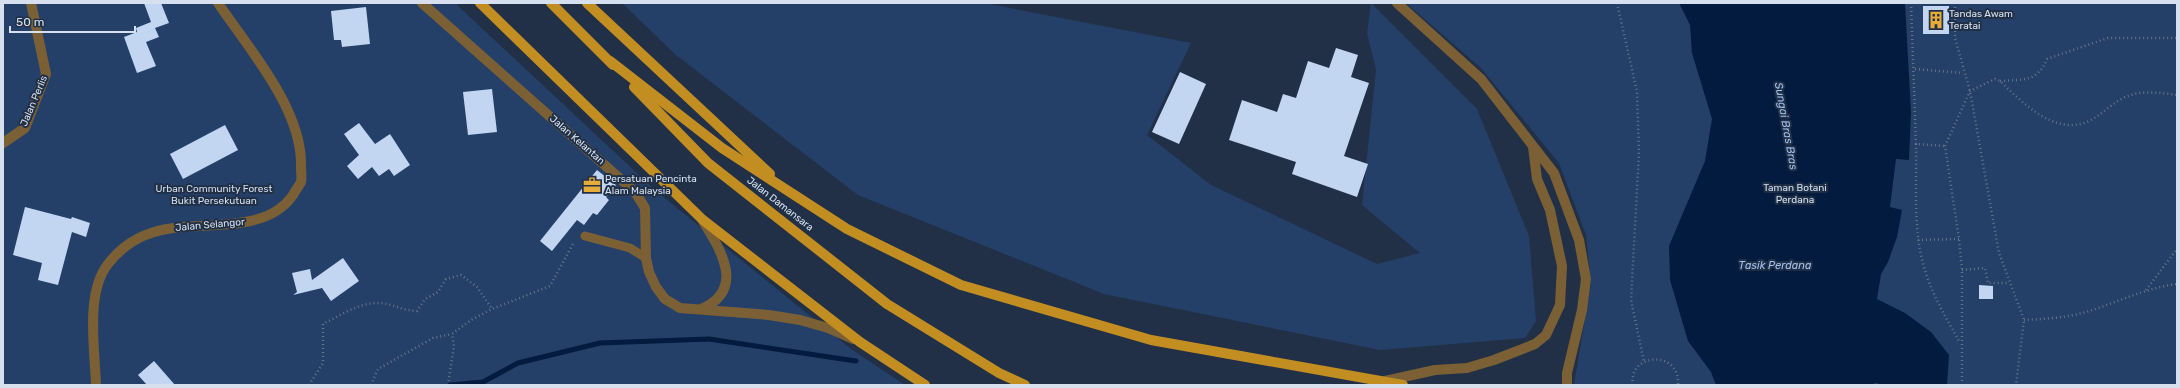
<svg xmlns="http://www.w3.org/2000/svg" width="2180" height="388" viewBox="0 0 2180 388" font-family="Rubik,sans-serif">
  <rect width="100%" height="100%" fill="#213046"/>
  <g fill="#244069">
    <path d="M3,3h452l201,188 195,158 54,36h-902z"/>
    <path d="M622,3h362l207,40 -44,92 64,50 166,79 43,-11 -58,-48 14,-135 -9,-37 4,-30 106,106 52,127 7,85 -11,17 -145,12 -276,-56 -246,-99 -182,-140z"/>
    <path d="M1406,3h771v382h-603l17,-102 -5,-48 -27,-72 -78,-95z"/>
  </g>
  <path fill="#021b3f" d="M1679,3h226l6,109 -2,48 -13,-1 -6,48 12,3 -5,27 -9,25 -7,12 -4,25 28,14 26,19 18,23 -2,30h-65l-6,-2 -7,2h-153l-5,-13 -23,-31 -18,-61 -1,-34 36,-85 7,-42 -20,-66 -2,-28z"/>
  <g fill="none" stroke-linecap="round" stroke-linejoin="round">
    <path stroke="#021b3f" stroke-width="5" d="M450,385l33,-3 35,-19 82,-20 109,-4 147,22"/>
  </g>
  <g fill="#c2d6f2">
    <path d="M144,3h17l8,20 -14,5 4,9 -13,5 10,24 -19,7 -13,-36 13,-5 -1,-4 15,-6z"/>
    <rect x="1923" y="6" width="26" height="28"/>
    <path d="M366,7l4,37 -28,3 -1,-7h-7l-3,-29z"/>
    <path d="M1336,48l22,7 -7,22 18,6 -25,73 24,8 -11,33 -65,-23 4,-12 -67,-22 13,-40 35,12 6,-18 13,4 12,-37 21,7z"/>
    <path d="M1180,72l26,12 -27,60 -27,-12z"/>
    <path d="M492,89l5,43 -29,3 -5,-43z"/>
    <path d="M359,123l16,21 15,-10 20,31 -16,11 -5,-7 -10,7 -7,-9 -14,12 -11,-13 12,-11 -15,-21z"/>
    <path d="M225,125l13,25 -55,29 -13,-25z"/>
    <path d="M597,170l19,15 -10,12 3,3 -12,15 -4,-2 -9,12 -7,-5 -25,31 -12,-10z"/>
    <path d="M25,207l46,12 1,-2 18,6 -4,14 -14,-5 -14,53 -20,-5 4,-17 -29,-8z"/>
    <path d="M343,258l16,23 -28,20 -9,-13 -29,7 4,-3 -5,-19 18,-4 2,11z"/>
    <path d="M1979,285l14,1v13h-14z"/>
    <path d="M154,361l21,24h-28l-9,-10z"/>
  </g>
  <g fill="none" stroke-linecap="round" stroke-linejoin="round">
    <g stroke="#667386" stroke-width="2.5" stroke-dasharray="1 3" stroke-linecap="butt">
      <path d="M1617,3l20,89 2,60 -8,148 13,62"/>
      <path d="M1911,3l5,141 29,2"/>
      <path d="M1955,3v35l15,53 29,162 25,67 -8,65"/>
      <path d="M1915,69l48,4"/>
      <path d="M2000,81c23,-2 37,2 47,-22l61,-21h69"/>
      <path d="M1916,144c1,38 -3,83 7,119 7,29 23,54 37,80"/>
      <path d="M1918,240l41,-1"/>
      <path d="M1962,270l23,-2 3,15h21"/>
      <path d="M2146,290l31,-41"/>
      <path d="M2024,320c20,-1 42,-2 62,-8 30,-9 59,-24 91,-28"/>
      <path d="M309,385l14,-22v-39c18,-9 37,-22 57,-21 13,1 24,8 37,8l8,-12 13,-7 8,-13 15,-4 16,12 15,22"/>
      <path d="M371,385l7,-16 55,-31 19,-4"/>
      <path d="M448,385l6,-39 -2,-12 19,-14 21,-11 58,-23 24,-44"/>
      <path d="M1633,385c-6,-31 47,-37 45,0"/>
      <path d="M1962,385v-115l-3,-31 -14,-93 25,-55 25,-12 5,2c22,21 55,56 89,40 14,-7 25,-20 39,-25 14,-6 34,-3 49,-1"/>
    </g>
    <path stroke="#7a6034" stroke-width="9" d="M585,236l45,12 16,10"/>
    <g stroke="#7a6034" stroke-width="10">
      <path d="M422,3l213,189 10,16 1,50 3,14 7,15 9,12 15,9 89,7 31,5 28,8 25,11"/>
      <path d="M1397,3l84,76 73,94 25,67 7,39 -4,31 -15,63v12"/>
      <path d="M3,143l22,-15 21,-54 -15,-71"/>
      <path d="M701,309c45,-19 20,-59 2,-88"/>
      <path d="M1385,381l50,-11 32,-2 27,-8 41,-16 11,-9 14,-30 2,-39 -12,-56 -13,-31 -4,-32"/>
      <path d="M96,385c-1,-35 -11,-92 12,-121 37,-48 86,-33 137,-42 19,-3 37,-11 48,-27 2,-4 6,-9 8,-13 1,-4 0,-11 0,-15 2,-57 -52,-118 -83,-164"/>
    </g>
    <g stroke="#c38e21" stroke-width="10">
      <path d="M480,3l223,217 157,122 65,43"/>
      <path d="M551,3l62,62"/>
      <path d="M587,3l183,171"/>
      <path d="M610,61l112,87 125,81 114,56 190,55 252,45"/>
      <path d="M634,87l74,76 179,141 112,69 26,12"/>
    </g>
  </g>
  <defs>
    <g id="building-bare" transform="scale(1.38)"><path d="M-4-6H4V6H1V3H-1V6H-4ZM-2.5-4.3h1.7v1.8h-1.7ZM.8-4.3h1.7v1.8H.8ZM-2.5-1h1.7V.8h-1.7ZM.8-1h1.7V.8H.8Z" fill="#e7ac37" stroke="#213046" stroke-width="2.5" paint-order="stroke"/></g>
    <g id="office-bare" transform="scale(1.38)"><path d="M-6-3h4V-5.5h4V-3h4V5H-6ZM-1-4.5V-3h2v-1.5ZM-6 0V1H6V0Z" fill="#e7ac37" stroke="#213046" stroke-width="2.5" paint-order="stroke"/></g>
  </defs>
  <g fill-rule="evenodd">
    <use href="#building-bare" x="1936" y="20"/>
    <use href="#office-bare" x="592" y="185"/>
  </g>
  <g text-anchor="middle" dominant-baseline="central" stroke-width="4" stroke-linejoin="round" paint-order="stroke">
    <g font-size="10" fill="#d6e0ee" stroke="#213046" text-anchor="start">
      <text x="1949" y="14">Tandas Awam<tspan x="1949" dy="12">Teratai</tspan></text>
      <text x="605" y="179">Persatuan Pencinta<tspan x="605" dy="12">Alam Malaysia</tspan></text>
    </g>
    <g font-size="10" fill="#d6e0ee" stroke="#213046">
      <text transform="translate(34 101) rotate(-67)">Jalan Perlis</text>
      <text transform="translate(577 140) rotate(41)">Jalan Kelantan</text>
      <text transform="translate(780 204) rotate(38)">Jalan Damansara</text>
      <text transform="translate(210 225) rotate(-5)">Jalan Selangor</text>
    </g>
    <g font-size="10" fill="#d3dfef" stroke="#213046">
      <text x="1795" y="188">Taman Botani<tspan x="1795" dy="12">Perdana</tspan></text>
      <text x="214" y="189">Urban Community Forest<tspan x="214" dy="12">Bukit Persekutuan</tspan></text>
    </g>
    <g font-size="11" font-style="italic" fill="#a2c2f1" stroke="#213046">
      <text transform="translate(1786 126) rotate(80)">Sungai Bras Bras</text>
      <text x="1775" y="265">Tasik Perdana</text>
    </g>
  </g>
  <rect width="2180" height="388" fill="none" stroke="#d6e0ee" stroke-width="8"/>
  <path d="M10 26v6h125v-6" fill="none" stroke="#d6e0ee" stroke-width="2"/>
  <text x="16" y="26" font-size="12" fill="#d6e0ee" stroke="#213046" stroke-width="3" paint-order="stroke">50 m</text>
</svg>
